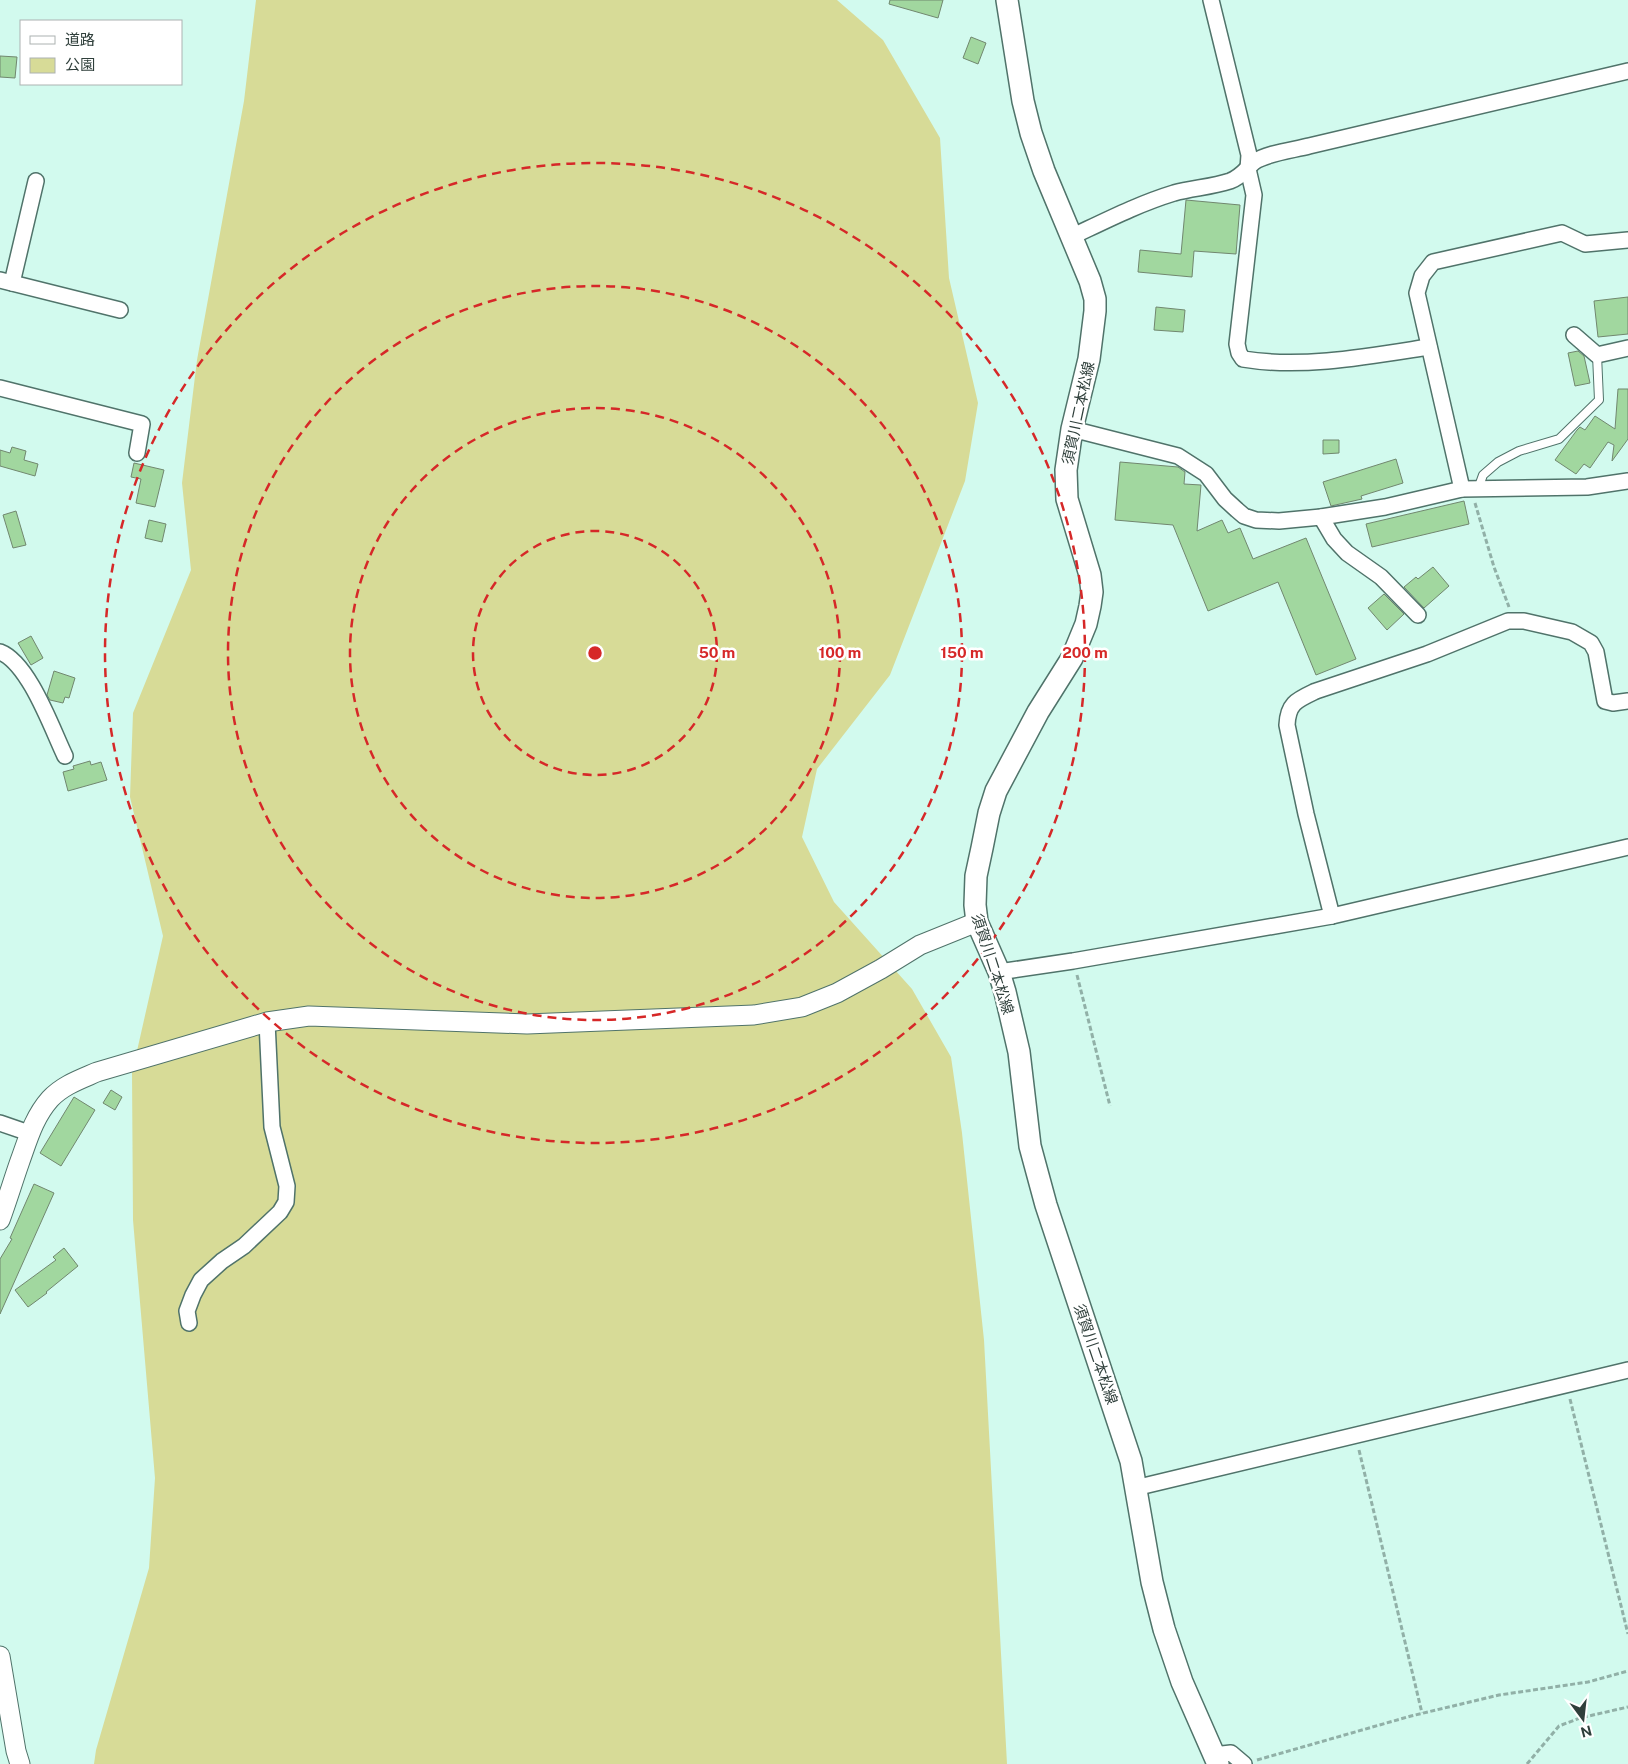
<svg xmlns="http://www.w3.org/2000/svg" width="1628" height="1764" viewBox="0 0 1628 1764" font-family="'Public Sans','Noto Sans JP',sans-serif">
  <rect width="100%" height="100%" fill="#d2faee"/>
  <path fill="#d7db97" d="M256,0h581l46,40 57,98 9,140 29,125 -13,78 -75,194 -73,94 -15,68 32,65 78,87 39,68 11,76 22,207 23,424h-913l2,-14 53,-182 6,-90 -22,-258 -1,-147 31,-137 -33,-139 3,-84 58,-143 -9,-87 15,-123 47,-259z"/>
  <g fill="#a1d79f" stroke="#71876f">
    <path d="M890,0h53l-5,18 -49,-14z"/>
    <path d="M971,37l15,6 -8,21 -15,-6z"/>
    <path d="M0,56l17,1 -2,21 -15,-1z"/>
    <path d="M1186,200l54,5 -4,49 -42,-3 -2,26 -54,-5 2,-22 41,4z"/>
    <path d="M1628,297v37l-30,3 -4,-36z"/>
    <path d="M1156,307l29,3 -2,22 -29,-2z"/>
    <path d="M1578,351l6,5 6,27 -15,3 -7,-33z"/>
    <path d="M1618,389h10v50l-16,22 2,-16 -6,-3 -18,26 -6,-4 -8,10 -21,-14 22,-30 3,-3 5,3 10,-14 20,13z"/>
    <path d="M1323,440h16v13l-16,1z"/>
    <path d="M12,447l14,4 -2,9 14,4 -3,12 -35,-10v-16l10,3z"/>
    <path d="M1396,459l7,24 -42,13 1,3 -31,7 -8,-24z"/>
    <path d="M1120,462l58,5 7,5 -1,12 17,1 -4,46 25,-11 6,13 12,-5 13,31 53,-21 50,121 -40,16 -38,-93 -70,29 -35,-86 -58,-5z"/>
    <path d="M134,463l30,7 -9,37 -19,-4 5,-24 -10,-2z"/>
    <path d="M1464,501l5,23 -97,23 -6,-23z"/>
    <path d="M16,511l10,34 -13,3 -10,-33z"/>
    <path d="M149,520l17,4 -4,18 -17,-4z"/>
    <path d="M1433,567l16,19 -25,22 -20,-21 12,-10 2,2z"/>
    <path d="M1384,594l20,20 -17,16 -19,-22z"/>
    <path d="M31,636l12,22 -12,7 -13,-22z"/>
    <path d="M54,671l21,7 -6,20 -4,-1 -2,6 -13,-3 -3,-5z"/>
    <path d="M90,761l1,4 10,-3 6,18 -39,11 -5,-19 11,-3 -1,-3z"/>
    <path d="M111,1090l11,7 -7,13 -12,-7z"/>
    <path d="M74,1097l21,13 -34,56 -21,-13z"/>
    <path d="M34,1184l20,9 -54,121v-55l12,-20 -2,-1z"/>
    <path d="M64,1248l14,18 -32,26 1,1 -19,14 -13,-17 41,-30 -3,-3z"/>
  </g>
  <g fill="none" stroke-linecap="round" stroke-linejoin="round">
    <g stroke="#50736a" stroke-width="10">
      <path id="service" d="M1478,489l5,-14 15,-13 21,-11 40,-12 40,-39 -2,-45"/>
    </g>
    <g stroke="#50736a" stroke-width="18">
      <g id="minor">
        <path d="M1211,0l38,155 -1,14 6,26 -17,149 2,9 4,6c59,10 128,-3 186,-12"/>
        <path d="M1071,237c34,-16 67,-33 103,-44 18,-5 38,-6 56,-12 11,-4 16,-12 24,-19 13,-9 40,-12 55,-16l319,-75"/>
        <path d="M0,280l120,30"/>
        <path d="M12,283l24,-102"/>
        <path d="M1574,335l23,20 31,-7"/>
        <path d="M0,388l142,36 -5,29"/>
        <path d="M1072,429l106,27 28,18 19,25 12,11 7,6 12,4 23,1 42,-4 64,-10 77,-18 125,-2 41,-6"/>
        <path d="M1462,489l-45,-196 5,-17 11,-14 129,-29 23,11 43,-4"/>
        <path d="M1321,517l13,22 13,14 34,24 37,38"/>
        <path d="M0,652c29,11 52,77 65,104"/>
        <path d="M1332,916l-26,-102 -19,-89c1,-22 10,-25 29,-34l111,-37 81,-33h16l48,11 19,11 5,9 9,49 8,2 15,-2"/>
        <path d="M999,972l74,-11 259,-45 296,-69"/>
        <path d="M0,1123l29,10"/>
        <path d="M189,1323l-2,-12 6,-16 8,-15 21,-19 22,-15 36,-34 6,-10 1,-16 -15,-59 -5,-105"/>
        <path d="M1135,1488l493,-118"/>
        <path d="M1213,1755l18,-2 13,11"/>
      </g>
    </g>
    <g stroke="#50736a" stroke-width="21">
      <g id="tertiary">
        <path d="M0,1220c7,-19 13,-39 20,-59 8,-22 14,-44 30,-62 13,-14 31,-20 47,-27l170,-50 42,-6 218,8 227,-9 48,-8 35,-14 44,-24 39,-24 57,-23"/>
        <path d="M0,1656l16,95 4,13"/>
      </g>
    </g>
    <g stroke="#50736a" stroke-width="24">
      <path id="secondary" d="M1007,0l16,101 8,32 13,38 46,110 5,18v12l-6,48 -17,70 -6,41 1,29 23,76 2,17 -2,14 -4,18 -14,34 -34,54 -42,79 -7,22 -7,35 -6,28 -1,29 2,17 22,50 6,20 14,60 11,94 16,59 85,256 21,121 12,47 18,53 36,82"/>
    </g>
    <g stroke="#91b0a7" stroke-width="3" stroke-dasharray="5 2.5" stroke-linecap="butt">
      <path d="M1475,503l19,64 15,40"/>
      <path d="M1077,975l33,131"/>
      <path d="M1570,1399l58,235"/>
      <path d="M1359,1450l63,263"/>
      <path d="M1257,1760l154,-44 88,-21 89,-13 40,-11"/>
      <path d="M1527,1764l32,-38 21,-8 48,-11"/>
    </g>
    <use href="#service" stroke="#fff" stroke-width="8"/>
    <use href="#minor" stroke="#fff" stroke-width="15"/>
    <use href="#tertiary" stroke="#fff" stroke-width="19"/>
    <use href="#secondary" stroke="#fff" stroke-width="21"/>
  </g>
  <g fill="none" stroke="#d62828" stroke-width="2.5" stroke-dasharray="9 6">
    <circle cx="595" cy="653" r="122"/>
    <circle cx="595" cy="653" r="245"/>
    <circle cx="595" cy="653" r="367"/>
    <circle cx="595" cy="653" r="490"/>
  </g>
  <g text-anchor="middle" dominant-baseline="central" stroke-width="5" stroke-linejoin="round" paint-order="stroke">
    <g font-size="15" fill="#2f3f3b" stroke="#fff">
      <text transform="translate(1078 413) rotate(-78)">須賀川二本松線</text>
      <text transform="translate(993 964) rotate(72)">須賀川二本松線</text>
      <text transform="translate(1096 1354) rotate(71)">須賀川二本松線</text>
    </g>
  </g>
  <circle cx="595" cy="653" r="8" fill="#d62828" stroke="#fff" stroke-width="2.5"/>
  <g font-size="15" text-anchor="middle" font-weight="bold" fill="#d62828" stroke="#fff" stroke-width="5" stroke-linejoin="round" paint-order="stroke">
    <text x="717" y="658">50 m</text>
    <text x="840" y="658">100 m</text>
    <text x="962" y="658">150 m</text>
    <text x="1085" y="658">200 m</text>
  </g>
  <rect x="20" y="20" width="162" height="65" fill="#ffffff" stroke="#acb2b1"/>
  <rect x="30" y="36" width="25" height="8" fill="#ffffff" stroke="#acb2b1"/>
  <text x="65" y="45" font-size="15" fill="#2f3f3b">道路</text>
  <rect x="30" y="58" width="25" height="15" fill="#d7db97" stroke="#acb2b1"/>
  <text x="65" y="70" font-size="15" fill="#2f3f3b">公園</text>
  <g transform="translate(1583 1719) rotate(165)" stroke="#ffffff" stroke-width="4" paint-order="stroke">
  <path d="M0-4L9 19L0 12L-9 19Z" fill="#2f3f3b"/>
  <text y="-8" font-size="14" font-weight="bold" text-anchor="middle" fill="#2f3f3b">N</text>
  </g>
</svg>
